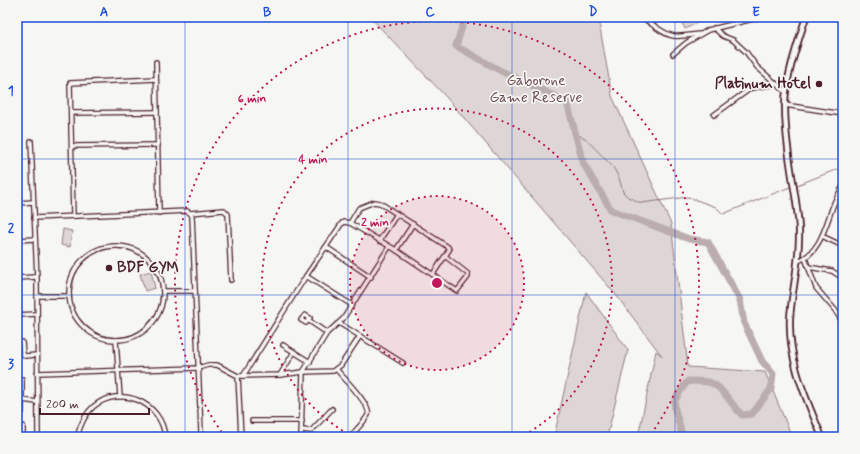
<svg xmlns="http://www.w3.org/2000/svg" width="860" height="454" viewBox="0 0 860 454" font-family="Mynerve,sans-serif">
  <rect width="100%" height="100%" fill="#f6f6f2"/>
  <filter id="ink" filterUnits="userSpaceOnUse"><feTurbulence type="fractalNoise" baseFrequency=".025" numOctaves="2"/><feDisplacementMap in="SourceGraphic" scale="8" xChannelSelector="R" yChannelSelector="G"/><feConvolveMatrix kernelMatrix="1 2 1 2 8 2 1 2 1" color-interpolation-filters="sRGB"/></filter>
  <g filter="url(#ink)">
    <g fill="#ddd6d5" stroke="#947a80">
      <path d="M370,17h228l14,79 59,128 17,143 77,5 27,65h-154l18,-86 6,5 -46,-61 -170,-198z"/>
      <path d="M679,17h30l-24,12z"/>
      <path d="M63,229l9,2 -2,16 -9,-2z"/>
      <path d="M151,271l4,17 -10,3 -5,-17z"/>
      <path d="M586,292l42,58 -21,87h-53z"/>
    </g>
    <g fill="none" stroke-linecap="round" stroke-linejoin="round">
      <g stroke="#8e747a" stroke-width="1">
        <path d="M575,134l10,4 28,29 6,11 4,14 5,5 13,6 47,-6 28,10 7,7 67,-27"/>
        <path d="M797,185l46,-18"/>
      </g>
      <path stroke="#bbadae" stroke-width="7" d="M465,17l-9,29 45,25 66,31 16,61 28,47 78,29 19,3 32,58 4,23 18,38 11,13 -2,15 -19,25 -10,1c-10,-9 -21,-31 -34,-33 -7,-1 -14,-1 -20,-1 -24,29 -10,25 -6,56"/>
      <g stroke="#4a1f2b" stroke-width="6">
        <g id="minor">
          <path d="M641,17c10,5 22,18 33,19 8,1 17,-1 25,-2"/>
          <path d="M714,28l9,8 10,4 13,12 11,15 29,25"/>
          <path d="M673,54l13,-11 22,-13 53,-13"/>
          <path d="M156,62l3,151"/>
          <path d="M785,105l58,9"/>
          <path d="M71,113l86,-1"/>
          <path d="M714,115l37,-27 25,-4"/>
          <path d="M31,141l6,137 1,159"/>
          <path d="M72,146l86,-1"/>
          <path d="M17,203l16,-1"/>
          <path d="M190,213l2,3 9,216 -1,3 -2,2"/>
          <path d="M73,216l-3,-133 86,-4"/>
          <path d="M34,218l153,-7 3,2 34,-3 4,4 3,66"/>
          <path d="M350,223l9,-15 15,-6 6,1 68,44 1,3 -16,24"/>
          <path d="M17,227l1,24"/>
          <path d="M822,236l21,10"/>
          <path d="M18,240l17,-1"/>
          <path d="M379,241l18,-27"/>
          <circle cx="116" cy="293" r="47"/>
          <path d="M326,247l45,30"/>
          <path d="M396,250l17,-26"/>
          <path d="M805,258l11,30 19,22 8,13"/>
          <path d="M798,261c24,-9 28,-39 37,-60 3,-5 5,-10 8,-15"/>
          <path d="M808,267l24,4 11,7"/>
          <path d="M306,276l46,29"/>
          <path d="M17,278l19,-1"/>
          <path d="M163,291h32"/>
          <path d="M37,296h32"/>
          <path d="M17,315l20,-1"/>
          <path d="M305,315l5,3 -4,5 -5,-3z"/>
          <path d="M308,320l19,13"/>
          <path d="M339,323l64,40"/>
          <path d="M116,340l4,57"/>
          <path d="M22,342l1,12 2,2 12,-1"/>
          <path d="M283,345l27,17"/>
          <path d="M336,369c6,7 36,37 32,46 -3,6 -13,16 -18,22"/>
          <path d="M37,373l161,-5 10,-3h9l21,11 42,-1 23,-3 30,-1 8,-6 19,-29"/>
          <path d="M280,375l14,-23"/>
          <path d="M238,376l3,61"/>
          <path d="M243,376l63,-100 36,-53 2,-1 6,1 46,27 61,41 11,-14v-3l-23,-18"/>
          <path d="M22,379v33"/>
          <path d="M22,400l15,2"/>
          <path d="M252,421h50"/>
          <path d="M302,430l9,1 21,-22"/>
          <path d="M23,437v-11"/>
          <path d="M77,437c3,-11 7,-22 16,-30 27,-23 69,-5 72,30"/>
          <path d="M301,437l2,-65 24,-39 16,-14 46,-72"/>
        </g>
      </g>
      <g stroke="#4a1f2b" stroke-width="8">
        <path id="tertiary" d="M806,17c-8,25 -21,62 -21,88 0,31 6,65 11,96 1,10 3,20 3,30 1,30 -7,58 -9,87 -2,43 16,80 32,119"/>
      </g>
      <use href="#minor" stroke="#f6f6f2" stroke-width="3.5"/>
      <use href="#tertiary" stroke="#f6f6f2" stroke-width="4.5"/>
    </g>
  </g>
  <path fill="none" stroke="#1d4ed8" stroke-width="1" stroke-opacity="0.55" d="M185,17v420M348,17v420M512,17v420M675,17v420M17,159h826M17,295h826"/>
  <circle cx="437" cy="283" r="87" fill="#c2185b" fill-opacity=".12"/>
  <g fill="none" stroke="#c2185b" stroke-width="2" stroke-dasharray="2 4">
    <circle cx="437" cy="283" r="87"/>
    <path d="M353 437A175 175 0 1 1 521 437"/>
    <path d="M225 437A262 262 0 1 1 649 437"/>
  </g>
  <g fill="#4a1f2b" stroke="#f6f6f2" stroke-width="1.5">
    <circle cx="819" cy="84" r="4"/>
    <circle cx="109" cy="268" r="4"/>
  </g>
  <g text-anchor="middle" dominant-baseline="central" stroke-width="3.5" stroke-linejoin="round" paint-order="stroke">
    <g font-size="15" fill="#6f4d56" stroke="#f6f6f2">
      <text x="536" y="81">Gaborone<tspan x="536" dy="17">Game Reserve</tspan></text>
    </g>
    <g font-size="15" font-weight="bold" fill="#4a1f2b" stroke="#f6f6f2" text-anchor="end">
      <text x="811" y="84">Platinum Hotel</text>
      <text x="117" y="268" text-anchor="start">BDF GYM</text>
    </g>
  </g>
  <circle cx="437" cy="283" r="6" fill="#c2185b" stroke="#f6f6f2" stroke-width="2"/>
  <g font-size="12" text-anchor="middle" font-weight="bold" fill="#c2185b" stroke="#f6f6f2" stroke-width="3.5" stroke-linejoin="round" paint-order="stroke">
    <text x="252" y="102">6 min</text>
    <text x="313" y="163">4 min</text>
    <text x="375" y="226">2 min</text>
  </g>
  <rect width="860" height="454" fill="none" stroke="#f6f6f2" stroke-width="44"/>
  <path d="M40 408v6h109v-6" fill="none" stroke="#4a1f2b" stroke-width="2"/>
  <text x="46" y="408" font-size="12" fill="#4a1f2b" stroke="#f6f6f2" stroke-width="3" paint-order="stroke">200 m</text>
  <rect x="22" y="22" width="816" height="410" fill="none" stroke="#1d4ed8" stroke-width="1.5"/>
  <g font-size="13" text-anchor="middle" font-weight="bold" fill="#1d4ed8">
    <text x="104" y="16">A</text>
    <text x="267" y="16">B</text>
    <text x="430" y="16">C</text>
    <text x="593" y="16">D</text>
    <text x="756" y="16">E</text>
    <text x="11" y="95">1</text>
    <text x="11" y="232">2</text>
    <text x="11" y="368">3</text>
  </g>
</svg>
